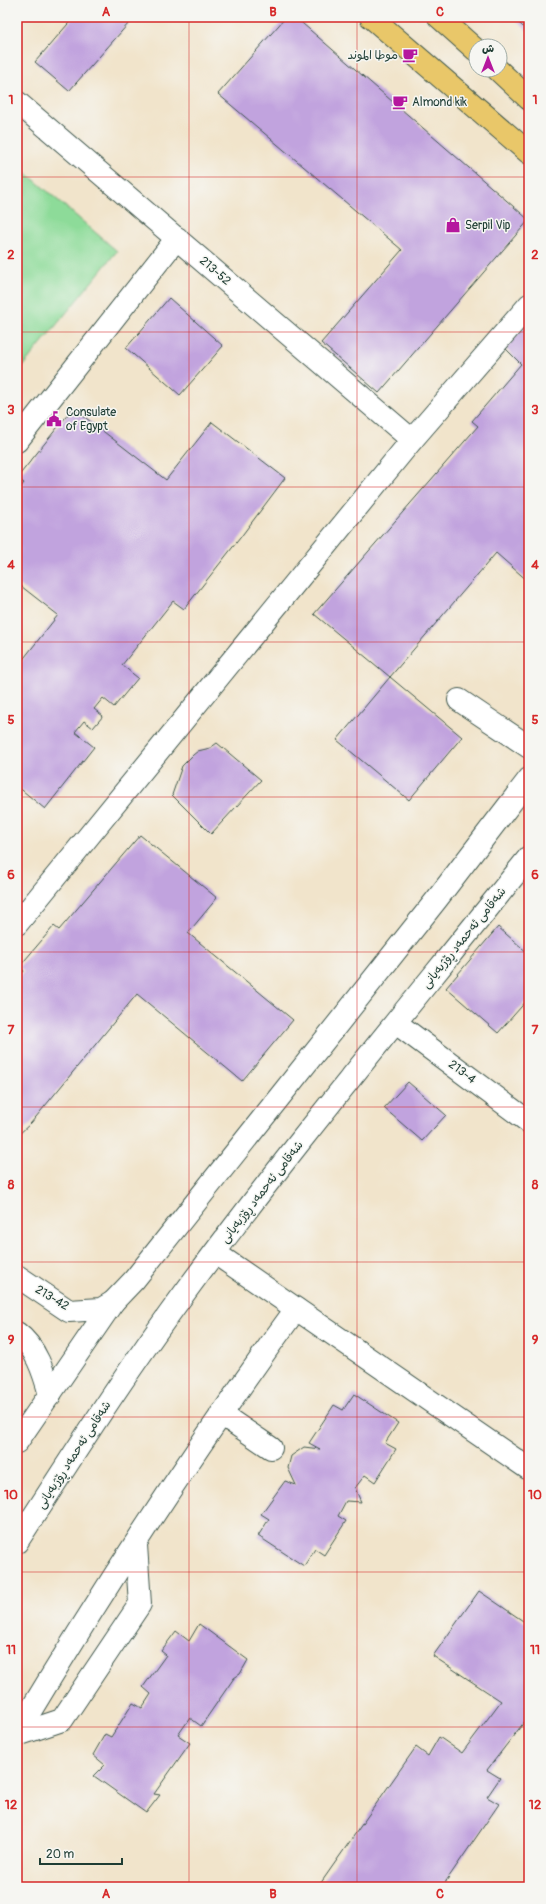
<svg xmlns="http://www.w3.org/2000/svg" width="546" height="1904" viewBox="0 0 546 1904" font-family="Pangolin,'Playpen Sans Arabic',sans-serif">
  <rect width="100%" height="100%" fill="#f6f6f2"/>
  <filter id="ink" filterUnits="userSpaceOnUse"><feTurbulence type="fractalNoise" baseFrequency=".025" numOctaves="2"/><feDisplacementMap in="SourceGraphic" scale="8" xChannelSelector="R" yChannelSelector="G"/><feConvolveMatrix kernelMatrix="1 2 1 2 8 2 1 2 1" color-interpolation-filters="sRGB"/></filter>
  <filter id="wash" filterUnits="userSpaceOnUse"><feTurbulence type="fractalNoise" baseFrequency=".012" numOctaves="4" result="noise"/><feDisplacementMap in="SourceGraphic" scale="16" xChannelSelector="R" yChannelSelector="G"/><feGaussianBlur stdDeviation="0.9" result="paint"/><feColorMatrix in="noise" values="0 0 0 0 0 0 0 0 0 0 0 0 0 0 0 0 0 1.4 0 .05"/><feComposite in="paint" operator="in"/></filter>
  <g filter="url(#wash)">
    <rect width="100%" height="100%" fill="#f1e4cb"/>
    <path fill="#8ddb99" stroke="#568c66" d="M17,165l100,86 -100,122z"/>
    <g id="blocks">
      <g fill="#c1a3de">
        <path d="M74,17h48l7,6 -60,68 -34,-29z"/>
        <path d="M286,17h9l234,203 -150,173 -58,-50 81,-93 -184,-156z"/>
        <path d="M512,17h17v15z"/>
        <path d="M169,298l54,48 -43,49 -54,-47z"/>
        <path d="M529,320v262l-33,-29 -106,124 -76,-63 164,-188 -6,-5 49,-57 -15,-15z"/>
        <path d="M73,408l93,72 46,-58 73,56 -45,60 -56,71 -11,-8 -51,64 16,13 -24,29 -11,-9 -9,11 9,7 -10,12 -9,-7 -9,11 19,15 -49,62 -28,-23v-119l41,-52 -41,-32v-91l7,-9 -7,-5z"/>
        <path d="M390,677l72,60 -53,63 -72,-60z"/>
        <path d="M217,743l44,37 -50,54 -39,-39 10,-29 11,-11 5,-4 12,-3z"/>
        <path d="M140,835l77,63 -29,35 105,87 -51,61 -105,-87 -106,129 -14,13v-157l7,-8 -5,-4 35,-41 5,4z"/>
        <path d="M498,927l31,27v44l-31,35 -52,-45z"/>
        <path d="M408,1082l38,33 -24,26 -38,-33z"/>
        <path d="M354,1394l44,29 -13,20 11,6 -21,33 -10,-7 -10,13 6,14 -15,-1 -8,15 8,5 -22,34 -9,-6 -11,17 -46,-30 11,-17 -8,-5 24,-33 11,4 -8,-17 3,-12 13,-9 16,2 -11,-6 25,-38 9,5z"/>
        <path d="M479,1591l50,34v98l-4,-2 -38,49 13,8 -13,19 12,7 -57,83h-124l98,-140 12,9 11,-19 23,16 39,-52 -68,-45z"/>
        <path d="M199,1624l49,36 -8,14 -6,4 -33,48 -11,-8 -12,17 12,8 -36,51 6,1 -14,18 -52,-37 11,-11 -12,-10 12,-21 6,3 22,-34 9,5 9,-14 -8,-7 23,-32 -5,-4 15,-20 13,10z"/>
      </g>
    </g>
  </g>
  <g filter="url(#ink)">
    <use href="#blocks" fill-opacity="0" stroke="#3e564b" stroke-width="1"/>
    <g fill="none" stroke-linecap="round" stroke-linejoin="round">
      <g stroke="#3e564b" stroke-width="24">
        <g id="minor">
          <path d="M17,102l395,338"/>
          <path d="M17,441l160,-203"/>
          <path d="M459,700l70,47"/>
          <path d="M17,924l395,-484 117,-135"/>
          <path d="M396,1023l133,99"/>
          <path d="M215,1253l314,216"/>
          <path d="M17,1276l52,35 32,-2 12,-7"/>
          <path d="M17,1333c19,14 27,40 33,62"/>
          <path d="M221,1414l50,34"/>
          <path d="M17,1442l96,-140 21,-22 303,-381 92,-120"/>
          <path d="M17,1542c51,-79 102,-159 158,-236 112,-154 235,-300 354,-449"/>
          <path d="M17,1733c87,-145 179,-287 279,-424"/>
          <path d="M17,1735l45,-15 78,-116 -4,-59"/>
        </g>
      </g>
      <g stroke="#3e564b" stroke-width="24">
        <g id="major">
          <path d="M371,17l158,136"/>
          <path d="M439,17l37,33"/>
          <path d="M498,70l31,29"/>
        </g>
      </g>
      <use href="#minor" stroke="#fff" stroke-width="22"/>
      <use href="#major" stroke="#e9c769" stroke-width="22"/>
    </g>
  </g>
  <path fill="none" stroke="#d62828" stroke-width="1" stroke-opacity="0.55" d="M189,17v1870M357,17v1870M17,177h512M17,332h512M17,487h512M17,642h512M17,797h512M17,952h512M17,1107h512M17,1262h512M17,1417h512M17,1572h512M17,1727h512"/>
  <defs>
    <g id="cafe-bare" transform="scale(1.2)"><path d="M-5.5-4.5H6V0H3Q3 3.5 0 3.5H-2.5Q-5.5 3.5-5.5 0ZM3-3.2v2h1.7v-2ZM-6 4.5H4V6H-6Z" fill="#b5179e" stroke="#f6f6f2" stroke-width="2.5" paint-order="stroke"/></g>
    <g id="shop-bare" transform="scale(1.2)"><path d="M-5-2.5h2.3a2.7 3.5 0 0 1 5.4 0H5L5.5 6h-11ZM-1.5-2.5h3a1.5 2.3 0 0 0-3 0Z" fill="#b5179e" stroke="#f6f6f2" stroke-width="2.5" paint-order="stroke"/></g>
    <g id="civic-bare" transform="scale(1.2)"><path d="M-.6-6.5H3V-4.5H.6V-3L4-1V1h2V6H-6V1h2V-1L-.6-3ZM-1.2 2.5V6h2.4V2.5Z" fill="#b5179e" stroke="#f6f6f2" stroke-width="2.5" paint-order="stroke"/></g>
  </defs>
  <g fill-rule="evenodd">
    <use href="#cafe-bare" x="410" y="55"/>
    <use href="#cafe-bare" x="400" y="102"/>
    <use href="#shop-bare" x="453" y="225"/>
    <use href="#civic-bare" x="54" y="419"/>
  </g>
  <g text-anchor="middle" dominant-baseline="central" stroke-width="3" stroke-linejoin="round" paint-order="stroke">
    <g font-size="12" fill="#1f3d34" stroke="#f6f6f2" text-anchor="start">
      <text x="398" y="55" text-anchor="end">موطا الموند</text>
      <text x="412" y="102">Almond kik</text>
      <text x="465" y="225">Serpil Vip</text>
      <text x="66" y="412">Consulate<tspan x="66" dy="14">of Egypt</tspan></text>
    </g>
    <g font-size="12" fill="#1f3d34" stroke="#f6f6f2">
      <text transform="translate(215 271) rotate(41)">213-52</text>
      <text transform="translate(464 938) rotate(-51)">شەقامی ئەحمەد ڕۆژبەیانی</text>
      <text transform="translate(462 1072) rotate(37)">213-4</text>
      <text transform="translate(262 1192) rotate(-52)">شەقامی ئەحمەد ڕۆژبەیانی</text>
      <text transform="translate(52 1298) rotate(31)">213-42</text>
      <text transform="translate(74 1455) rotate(-57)">شەقامی ئەحمەد ڕۆژبەیانی</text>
    </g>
  </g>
  <rect width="546" height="1904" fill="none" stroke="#f6f6f2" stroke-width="44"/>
  <g transform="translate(488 58)"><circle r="19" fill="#f6f6f2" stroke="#a0aca6"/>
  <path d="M0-3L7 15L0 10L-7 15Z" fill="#b5179e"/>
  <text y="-6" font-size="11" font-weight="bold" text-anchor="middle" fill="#1f3d34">ش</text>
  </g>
  <path d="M40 1858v6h82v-6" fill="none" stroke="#1f3d34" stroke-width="2"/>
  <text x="46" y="1858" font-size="12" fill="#1f3d34" stroke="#f6f6f2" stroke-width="3" paint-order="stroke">20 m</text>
  <rect x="22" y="22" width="502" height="1860" fill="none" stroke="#d62828" stroke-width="1.5"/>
  <g font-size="13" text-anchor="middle" font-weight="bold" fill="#d62828">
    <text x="106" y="16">A</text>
    <text x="273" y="16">B</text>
    <text x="440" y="16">C</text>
    <text x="11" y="104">1</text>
    <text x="535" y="104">1</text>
    <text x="11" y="259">2</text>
    <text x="535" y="259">2</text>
    <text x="11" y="414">3</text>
    <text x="535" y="414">3</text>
    <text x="11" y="569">4</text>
    <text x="535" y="569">4</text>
    <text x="11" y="724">5</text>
    <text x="535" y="724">5</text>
    <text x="11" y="879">6</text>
    <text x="535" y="879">6</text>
    <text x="11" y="1034">7</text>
    <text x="535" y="1034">7</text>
    <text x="11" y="1189">8</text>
    <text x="535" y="1189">8</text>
    <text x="11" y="1344">9</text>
    <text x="535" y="1344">9</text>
    <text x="11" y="1499">10</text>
    <text x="535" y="1499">10</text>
    <text x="11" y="1654">11</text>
    <text x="535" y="1654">11</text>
    <text x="11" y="1809">12</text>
    <text x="535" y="1809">12</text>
    <text x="106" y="1898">A</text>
    <text x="273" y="1898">B</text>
    <text x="440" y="1898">C</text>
  </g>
</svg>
